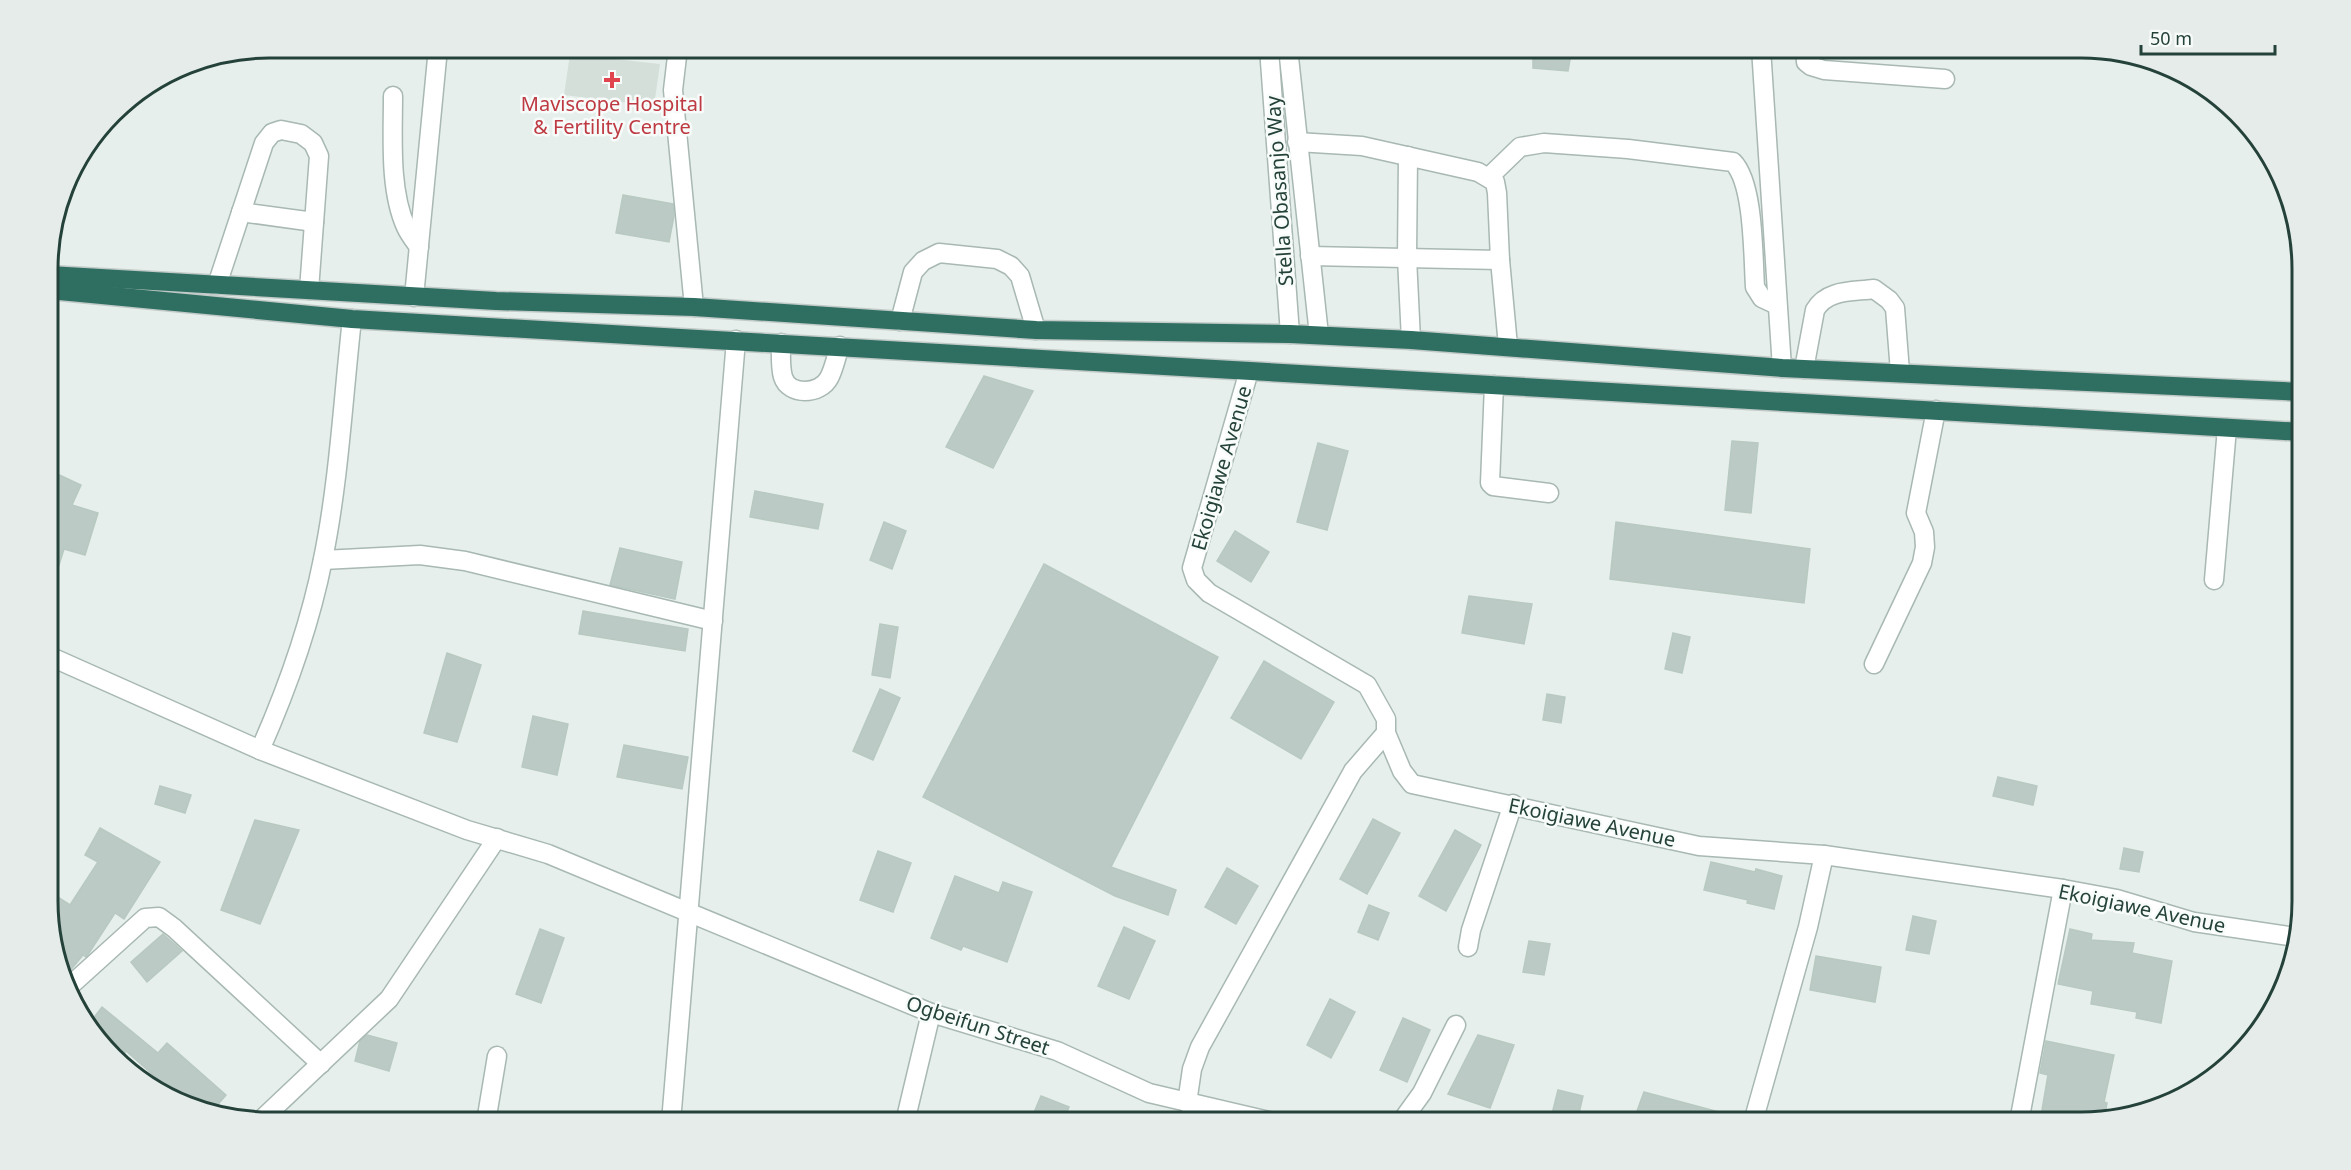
<svg xmlns="http://www.w3.org/2000/svg" width="2351" height="1170" viewBox="0 0 2351 1170" font-family="'Noto Sans',sans-serif">
  <rect width="100%" height="100%" fill="#e6efeb"/>
  <path fill="#d4dfda" d="M570,54l90,10 -6,42 -90,-11z"/>
  <g fill="#bbcac4" stroke="#b8c9c2" stroke-width="1.5">
    <path d="M1533,48h39l-4,23 -35,-3z"/>
    <path d="M623,195l50,9 1,12 -5,26 -53,-9z"/>
    <path d="M984,376l49,15 -40,77 -47,-21z"/>
    <path d="M1732,441l26,2 -7,70 -26,-3z"/>
    <path d="M1318,443l30,8 -21,79 -30,-8z"/>
    <path d="M53,472l28,13 -9,20 26,8 -13,42 -21,-6 -12,38 -3,-1v-100z"/>
    <path d="M755,491l68,13 -5,25 -68,-12z"/>
    <path d="M884,522l22,9 -14,38 -22,-9z"/>
    <path d="M1616,522l194,27 -6,54 -194,-24z"/>
    <path d="M1235,531l34,21 -18,30 -34,-21z"/>
    <path d="M620,548l62,14 -7,37 -65,-14z"/>
    <path d="M1044,564l174,93 -107,210 65,23 -8,25 -53,-19 -192,-99z"/>
    <path d="M1469,596l63,8 -8,40 -62,-11z"/>
    <path d="M583,611l105,18 -3,22 -106,-17z"/>
    <path d="M880,624l18,3 -8,51 -18,-3z"/>
    <path d="M1673,633l17,4 -8,36 -17,-4z"/>
    <path d="M447,653l34,12 -24,77 -33,-9z"/>
    <path d="M1264,661l70,41 -33,57 -70,-41z"/>
    <path d="M880,689l20,9 -27,62 -20,-9z"/>
    <path d="M1547,694l18,3 -4,26 -18,-3z"/>
    <path d="M533,716l35,8 -11,51 -35,-8z"/>
    <path d="M624,745l64,12 -6,32 -65,-12z"/>
    <path d="M1998,777l39,9 -4,19 -40,-9z"/>
    <path d="M160,786l31,9 -6,18 -30,-9z"/>
    <path d="M1373,819l27,14 -33,61 -27,-15z"/>
    <path d="M255,820l44,10 -39,94 -39,-14z"/>
    <path d="M100,828l60,34 -36,57 -9,-6 -26,40 -3,4 -3,-2 -15,18 -18,-43v-38l20,13 28,-43 -13,-7z"/>
    <path d="M1455,830l26,15 -35,66 -27,-15z"/>
    <path d="M2124,848l19,4 -4,20 -19,-3z"/>
    <path d="M878,851l33,12 -18,49 -33,-12z"/>
    <path d="M1711,862l44,10 1,-3 26,7 -8,33 -27,-6 1,-3 -44,-10z"/>
    <path d="M1227,868l31,18 -22,38 -31,-17z"/>
    <path d="M955,876l44,17 4,-11 29,10 -25,70 -44,-16 -2,4 -30,-12z"/>
    <path d="M1369,905l20,8 -11,27 -20,-8z"/>
    <path d="M1913,916l23,5 -7,33 -23,-4z"/>
    <path d="M1124,927l31,14 -26,58 -31,-13z"/>
    <path d="M540,929l24,9 -23,65 -25,-9z"/>
    <path d="M2070,929l22,5 -1,6 43,3 -2,10 40,8 -11,62 -25,-5 1,-6 -46,-8 2,-13 -35,-7z"/>
    <path d="M163,934l19,17 -35,31 -16,-20z"/>
    <path d="M1529,941l21,3 -6,31 -21,-3z"/>
    <path d="M1816,956l65,11 -6,35 -65,-12z"/>
    <path d="M1330,999l25,13 -24,46 -24,-13z"/>
    <path d="M102,1007l56,46 9,-10 59,52 -12,14 -30,-7 -58,-51 -5,7 -28,-23 -4,-11z"/>
    <path d="M1403,1018l27,12 -23,52 -27,-12z"/>
    <path d="M367,1035l30,8 -8,28 -34,-10 5,-20z"/>
    <path d="M1478,1035l36,10 -24,63 -42,-14z"/>
    <path d="M2046,1041l68,14 -10,47 3,1 -3,17 -26,2 -37,-6 7,-41 -8,-2z"/>
    <path d="M1558,1090l25,6 -6,26 -26,-4z"/>
    <path d="M1644,1092l94,25v5h-105z"/>
    <path d="M1041,1096l28,11 -6,15h-33z"/>
  </g>
  <g fill="none" stroke-linecap="round" stroke-linejoin="round">
    <g stroke="#a8b8b2" stroke-width="21">
      <g id="minor">
        <path d="M678,48l-5,42 21,217"/>
        <path d="M1269,48l21,286"/>
        <path d="M1288,48l31,287"/>
        <path d="M1761,48l21,320"/>
        <path d="M1805,48l1,14 5,4 13,4 121,9"/>
        <path d="M393,96c0,40 -4,94 13,131 3,7 8,13 13,20"/>
        <path d="M1297,142l65,4 116,26 17,10 2,11 3,67 8,86"/>
        <path d="M1408,156l-1,102 4,82"/>
        <path d="M1489,177l31,-30 24,-4 84,6 105,13c21,21 20,93 22,125l7,11 15,7"/>
        <path d="M241,212l73,10"/>
        <path d="M1310,256l190,4"/>
        <path d="M217,285l47,-142 8,-10 9,-3 20,4 12,9 6,13 -10,134"/>
        <path d="M414,297l24,-249"/>
        <path d="M900,321l13,-49 10,-11 16,-8 58,6 14,7 9,10 16,54"/>
        <path d="M781,343c0,10 -1,24 2,34 6,19 37,18 46,1 5,-9 7,-21 11,-32"/>
        <path d="M1804,369l11,-59c12,-21 38,-18 59,-21l15,11 6,8 5,64"/>
        <path d="M1249,371l-57,197 4,12 13,13 158,92 19,34v14l16,38 10,13 287,62 125,9 239,34 54,10 77,23 101,15"/>
        <path d="M1494,385l-4,98 3,3 56,7"/>
        <path d="M323,560l97,-5 45,6 248,60"/>
        <path d="M2214,580l13,-152"/>
        <path d="M49,656l211,94 207,80 81,24 383,159 126,38 92,42 124,29"/>
        <path d="M1874,664l48,-101 3,-16 -1,-15 -8,-19 20,-103"/>
        <path d="M260,750c27,-61 50,-125 63,-191 16,-78 20,-160 29,-240"/>
        <path d="M1468,947l3,-17 42,-126"/>
        <path d="M72,984l73,-66 14,-1 15,11 147,136"/>
        <path d="M1187,1103l5,-34 8,-22 153,-276 33,-38"/>
        <path d="M261,1120l128,-121 108,-161"/>
        <path d="M486,1122l11,-66"/>
        <path d="M671,1122l65,-782"/>
        <path d="M905,1122l26,-109"/>
        <path d="M1401,1122l21,-29 34,-68"/>
        <path d="M1753,1122l55,-195 16,-72"/>
        <path d="M2019,1122l44,-233"/>
      </g>
    </g>
    <g stroke="#c2cac8" stroke-width="21">
      <g id="highway">
        <path d="M49,275l447,26 198,6 342,23 254,4 121,6 371,28 520,24"/>
        <path d="M49,290l303,29 1950,113"/>
      </g>
    </g>
    <use href="#minor" stroke="#fff" stroke-width="18"/>
    <use href="#highway" stroke="#2f6f62" stroke-width="18"/>
  </g>
  <path fill="#e0444e" stroke="#f7fbf9" stroke-width="2" d="M609 71h6v6h6v6h-6v6h-6v-6h-6v-6h6z"/>
  <g text-anchor="middle" dominant-baseline="central" stroke-width="5" stroke-linejoin="round" paint-order="stroke">
    <g font-size="20" fill="#be3a42" stroke="#f7fbf9">
      <text x="612" y="103">Maviscope Hospital<tspan x="612" dy="23">&amp; Fertility Centre</tspan></text>
    </g>
    <g font-size="20" fill="#24423a" stroke="#f7fbf9">
      <text transform="translate(1279 191) rotate(-94)">Stella Obasanjo Way</text>
      <text transform="translate(1221 468) rotate(-74)">Ekoigiawe Avenue</text>
      <text transform="translate(1592 822) rotate(12)">Ekoigiawe Avenue</text>
      <text transform="translate(2142 908) rotate(12)">Ekoigiawe Avenue</text>
      <text transform="translate(978 1025) rotate(18)">Ogbeifun Street</text>
    </g>
  </g>
  <path d="M0 0H2351V1170H0ZM269 58H2081A211 211 0 0 1 2292 269V901A211 211 0 0 1 2081 1112H269A211 211 0 0 1 58 901V269A211 211 0 0 1 269 58Z" fill="#e6ecea" fill-rule="evenodd"/>
  <path fill="none" stroke="#24423a" stroke-width="3" d="M269 58H2081A211 211 0 0 1 2292 269V901A211 211 0 0 1 2081 1112H269A211 211 0 0 1 58 901V269A211 211 0 0 1 269 58Z"/>
  <path d="M2141 45v9h134v-9" fill="none" stroke="#24423a" stroke-width="3"/>
  <text x="2150" y="45" font-size="18" fill="#24423a" stroke="#f7fbf9" stroke-width="4.5" paint-order="stroke">50 m</text>
</svg>
